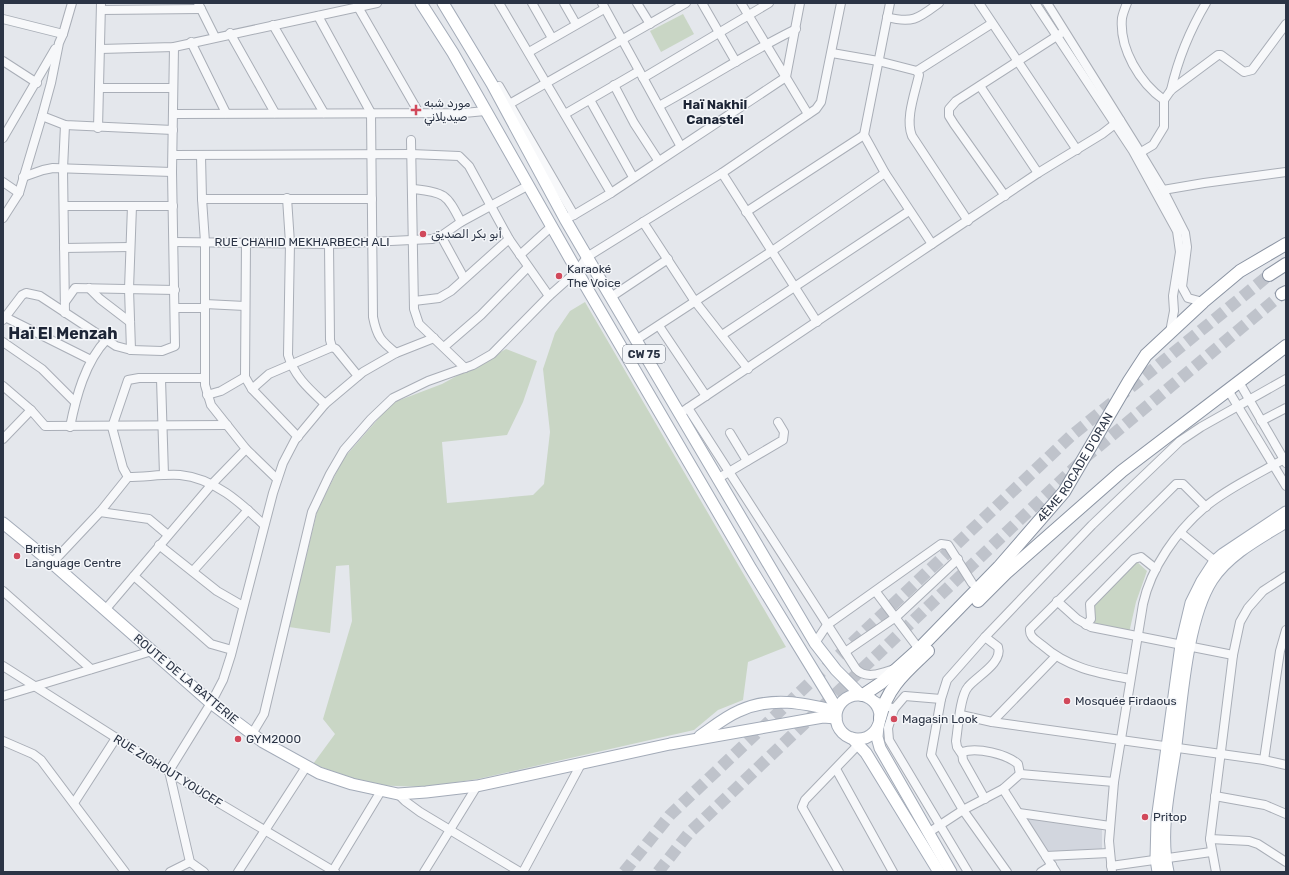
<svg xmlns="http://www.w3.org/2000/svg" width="1289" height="875" viewBox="0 0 1289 875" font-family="Rubik,'Noto Sans Arabic',sans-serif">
  <rect width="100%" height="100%" fill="#e4e7ec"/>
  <path fill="#d2d6de" d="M1024,816l78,13v23l-53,2z"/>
  <g fill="#c9d6c5">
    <path d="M683,14l11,20 -33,18 -11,-21z"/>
    <path d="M585,302l201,345 -38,15 -5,38 -25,10 -24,20 -216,49 -54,8 -54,-2 -57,-21 22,-30 -12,-15 29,-98 -3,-56 -13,1 -6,67 -41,-6 28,-115 26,-53 49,-56 50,-19 64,-35 31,12 -14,41 -16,33 -65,7 5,61 86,-8 11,-11 6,-52 -7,-63 12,-36 15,-22z"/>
    <path d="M1136,561l11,10 -11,31 -7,31 -41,-11v-14z"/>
  </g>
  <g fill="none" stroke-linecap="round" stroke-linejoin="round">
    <g stroke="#bfc3cb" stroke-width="12" stroke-dasharray="12 6" stroke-linecap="butt">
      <path d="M624,872l46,-57 401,-379 198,-161"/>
      <path d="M658,872l31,-39 398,-377 195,-162"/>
    </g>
    <g stroke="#a9aeb7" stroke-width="10">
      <g id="minor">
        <path d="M198,3l17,34"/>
        <path d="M499,3l112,190"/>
        <path d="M532,3l20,35"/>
        <path d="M564,3l12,21"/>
        <path d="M602,3l78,142"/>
        <path d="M637,3l13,21"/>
        <path d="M702,3l34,59"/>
        <path d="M741,3l67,111"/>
        <path d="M890,3l-26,132 21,38 47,71"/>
        <path d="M979,3l98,147"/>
        <path d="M1035,3l98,148 44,80 3,21 -7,44 1,15 -4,21"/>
        <path d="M1047,3l90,144 26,43 22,43 2,14 -5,40 6,11 15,4"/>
        <path d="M1127,3c-2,5 -4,10 -5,15 -3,31 18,65 42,82"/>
        <path d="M358,7l61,106"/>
        <path d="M101,10l100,-1"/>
        <path d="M318,16l53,97 2,204c4,20 8,24 23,36"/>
        <path d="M887,17c26,7 32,1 52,-14"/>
        <path d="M3,19l60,15"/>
        <path d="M273,25l51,88"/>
        <path d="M230,33l45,80"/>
        <path d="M191,42l35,71"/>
        <path d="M100,49l74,-2 203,-44"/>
        <path d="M529,52l75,-43"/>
        <path d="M832,53l46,8 39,10"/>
        <path d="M3,61l34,22"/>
        <path d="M643,78l126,-75"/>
        <path d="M614,85l20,38 24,37"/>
        <path d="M499,86l75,129"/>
        <path d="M980,86l58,87"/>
        <path d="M99,88h74"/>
        <path d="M1171,90c7,-31 19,-60 35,-87"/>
        <path d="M590,100l43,77"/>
        <path d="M506,106l180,-103"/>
        <path d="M659,106c46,-25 90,-54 137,-77"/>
        <path d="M174,114l290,-1 21,-2"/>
        <path d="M565,114l74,-43"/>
        <path d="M42,116l23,9 108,5"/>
        <path d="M65,125l-2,44 2,144"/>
        <path d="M98,128l3,-125"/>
        <path d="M3,138l52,-89"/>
        <path d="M411,140l3,169 5,15 46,44"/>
        <path d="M173,155l238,-1 48,2 10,10 40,73 40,57"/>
        <path d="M1136,155l17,-10 11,-18v-27l7,-10 47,-35h3l23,17 8,-2 34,-46"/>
        <path d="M722,173l95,149"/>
        <path d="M23,177l20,-7 10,-2 119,4"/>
        <path d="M3,182l16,11"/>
        <path d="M413,189c32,4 33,4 48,33"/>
        <path d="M1163,190l41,-7 82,-11"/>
        <path d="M1005,196l-51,-72 -5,-8v-7l7,-8 104,-67"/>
        <path d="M287,198l3,45 -2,112c6,21 21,34 37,49"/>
        <path d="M202,199h170"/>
        <path d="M64,206h109"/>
        <path d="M746,212l118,-77"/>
        <path d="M3,218l16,-25 23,-77 9,-33 8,-40 4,-9 9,-31"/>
        <path d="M565,219l9,-4 37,-22 175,-116 14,-74"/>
        <path d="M968,221l-56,-85c-7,-17 3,-43 7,-61l-2,-4 74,-47"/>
        <path d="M643,222l51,78 54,69"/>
        <path d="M441,236l23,42"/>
        <path d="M174,242l155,2 103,-5 9,-3 20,-14 68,-37"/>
        <path d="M246,243l-1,134 7,12 46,48"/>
        <path d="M329,244l1,96 2,7 4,2 22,27"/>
        <path d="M64,248l66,-1"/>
        <path d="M520,255l32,-29"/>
        <path d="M89,288l11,11 30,23"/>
        <path d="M611,297l57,-38"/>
        <path d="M414,301l25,-3 12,-7 58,-52"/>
        <path d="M65,302l10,-14 100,2"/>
        <path d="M205,304l40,2"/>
        <path d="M175,308h30"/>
        <path d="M3,316l88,44"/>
        <path d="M3,320l19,-25 4,-2 14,3 76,50 15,4 31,1 13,-5 -3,-174 2,-125"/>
        <path d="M659,326l47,70"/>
        <path d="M722,335l187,-124"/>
        <path d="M636,340l136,-89 113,-78"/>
        <path d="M3,342l39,27 33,33"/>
        <path d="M444,347l37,-32 47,-48"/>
        <path d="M131,350l-2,-61 3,-83"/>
        <path d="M205,378h-66l-11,2 -16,47 11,41 5,9c17,0 35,-3 52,-2 34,3 61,28 84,50"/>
        <path d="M161,379l3,96"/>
        <path d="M1239,382l47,81"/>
        <path d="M3,386l28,24 14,16 182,-1"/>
        <path d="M252,389l17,-15 63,-27"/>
        <path d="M1228,390l58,96"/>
        <path d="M207,395l14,-4 24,-14"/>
        <path d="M688,408l168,261c10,11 26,4 38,0"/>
        <path d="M679,414l253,-170 106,-71 64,-39 18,-14"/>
        <path d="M1261,421l25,-13"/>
        <path d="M70,427c6,-30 15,-65 37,-88"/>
        <path d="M730,433l17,28"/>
        <path d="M3,439l28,-29"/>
        <path d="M246,449l31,30"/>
        <path d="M717,479l66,-39 1,-8 -6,-10"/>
        <path d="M100,512l49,7 19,16"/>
        <path d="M1181,533l34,28"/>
        <path d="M159,545l58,46 26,15"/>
        <path d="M52,563l48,-51 28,-35"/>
        <path d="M193,571l55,-61"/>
        <path d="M134,576l77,68 21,6"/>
        <path d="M3,591l88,78"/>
        <path d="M876,592l43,57"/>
        <path d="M1057,601l20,18 14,8 142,28"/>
        <path d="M105,610l107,-126 34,-35 -35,-44 -6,-20v-143l-3,-43 -1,-43"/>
        <path d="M1086,625l5,-6 -1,-15 44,-45 7,-2 15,12"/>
        <path d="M815,643l12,-18 114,-81 7,1 24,38"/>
        <path d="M845,652l51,-35 62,-58"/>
        <path d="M3,666l211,134 121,72"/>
        <path d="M1130,679c-33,-6 -62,-11 -88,-34 -6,-5 -13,-8 -12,-16l146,-145h7l23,23"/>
        <path d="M3,696l149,-45"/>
        <path d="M871,699l23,10 -6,19 1,12 79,132"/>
        <path d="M894,709l11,-13 36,3"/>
        <path d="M961,715l31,7 272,38 22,5"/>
        <path d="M992,722l64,-66"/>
        <path d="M252,734l12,-20 48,-202 18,-38 14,-24 27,-31 22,-21 35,-17 45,-16 19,-11 57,-58 28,-25 10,-14 135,-84 94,-64 5,-7 20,-99"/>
        <path d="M3,741l30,13 8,6 84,112"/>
        <path d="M961,753l-4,-6 -1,-6c2,-13 4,-45 12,-54 9,-11 35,-24 30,-40l-13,-10"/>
        <path d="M1264,760l16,-109 6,-21"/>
        <path d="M836,769l57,103"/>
        <path d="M1003,789l53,83"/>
        <path d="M398,794l7,7 15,11 100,60"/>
        <path d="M1215,796l50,9 21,9"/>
        <path d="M985,799l-22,-39 -1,-8c16,-5 44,2 56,12l2,10"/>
        <path d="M74,803l42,-65"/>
        <path d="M1019,813l91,13"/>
        <path d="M928,833l35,-23 40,-21 17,-15 94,8"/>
        <path d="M1210,839l39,2 9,3 28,18"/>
        <path d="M1046,856l63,-3"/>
        <path d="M1111,866l100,-14"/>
        <path d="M170,872l20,-10"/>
        <path d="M204,872l-14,-10 -21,-91 42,-68 12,-23 8,-25 42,-162 10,-30 12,-23 30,-36 38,-32 33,-19 38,-15"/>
        <path d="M238,872l68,-105"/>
        <path d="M332,872l49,-81"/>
        <path d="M424,872l53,-86"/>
        <path d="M523,872l58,-108"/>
        <path d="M839,872l-37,-65 3,-7 54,-56"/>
        <path d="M1007,872l-44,-62 -32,-55 10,-56 6,-19 38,-43 107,-112 88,-84 21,-14 85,-48"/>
        <path d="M1041,872l11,-7"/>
        <path d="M1112,872l-3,-31 5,-59 29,-178c8,-37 34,-73 62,-97 23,-19 55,-34 81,-49"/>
        <path d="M1216,872l-6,-33 23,-184 7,-33 8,-14 15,-17 23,-15"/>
      </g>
    </g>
    <g stroke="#a3abb8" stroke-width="13">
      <g id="major">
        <path d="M421,3l32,50 128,225 169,289 87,142"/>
        <path d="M443,3l49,81 73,135 38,65 212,359 21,27 25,25"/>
        <path d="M3,523l49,40 159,140 52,39 56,31 33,11 46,10 28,-2 51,-6 193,-42 153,-27 13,1"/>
        <circle cx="858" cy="717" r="22"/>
        <path d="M878,726l-1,11 3,11 71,124"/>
        <path d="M700,736c13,-9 25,-19 39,-25 32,-15 65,-8 97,0"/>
        <path d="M852,738l14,15 73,119"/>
        <path d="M1158,872l-2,-13 1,-39 24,-175 10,-42 11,-22 13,-20 8,-7 63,-42"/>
        <path d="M1168,872c-9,-41 2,-86 8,-127 6,-47 11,-126 36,-165 17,-26 48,-42 74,-58"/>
      </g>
    </g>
    <g stroke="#8b94a3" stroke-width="14">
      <g id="highway">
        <path d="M1269,275l17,-11"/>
        <path d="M1282,294l4,-2"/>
        <path d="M978,601l28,-28 116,-102 164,-125"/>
        <path id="s1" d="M863,695l18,-12 38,-34 80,-82 65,-75 65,-111 17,-26 57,-53 37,-31 46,-27"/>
        <path d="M880,718c7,-31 26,-46 48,-67"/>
      </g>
    </g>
    <use href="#minor" stroke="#f7f8fa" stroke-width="8"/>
    <use href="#major" stroke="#fff" stroke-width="11"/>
    <use href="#highway" stroke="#fff" stroke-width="12"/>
  </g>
  <g fill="#d1495b" stroke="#f4f6f9" stroke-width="1.5">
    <path d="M414 104h4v4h4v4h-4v4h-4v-4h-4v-4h4z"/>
    <circle cx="423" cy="234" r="4"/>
    <circle cx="559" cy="276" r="4"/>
    <circle cx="17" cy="556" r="4"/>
    <circle cx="1067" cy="701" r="4"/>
    <circle cx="894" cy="719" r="4"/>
    <circle cx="238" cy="739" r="4"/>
    <circle cx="1145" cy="817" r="4"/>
  </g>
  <g text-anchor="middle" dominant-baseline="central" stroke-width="3" stroke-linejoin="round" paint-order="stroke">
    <rect fill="#f4f6f9" stroke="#676e7b" stroke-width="1" x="623" y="345" width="42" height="18" rx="3"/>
    <g font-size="11" font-weight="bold" fill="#2b3445">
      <text x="644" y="354">CW 75</text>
    </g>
    <g font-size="12" fill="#2b3445" stroke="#f4f6f9" text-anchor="start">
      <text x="424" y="103">مورد شبه<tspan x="424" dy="14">صيديلاني</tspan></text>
      <text x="431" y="234">أبو بكر الصديق</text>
      <text x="567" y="269">Karaoké<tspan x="567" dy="14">The Voice</tspan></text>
      <text x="25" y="549">British<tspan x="25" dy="14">Language Centre</tspan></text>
      <text x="1075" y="701">Mosquée Firdaous</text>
      <text x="902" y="719">Magasin Look</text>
      <text x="246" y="739">GYM2000</text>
      <text x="1153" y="817">Pritop</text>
    </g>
    <g font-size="12" fill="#2b3445" stroke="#f4f6f9">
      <text x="302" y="242">RUE CHAHID MEKHARBECH ALI</text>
      <text stroke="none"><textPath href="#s1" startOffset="313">4ÈME ROCADE D'ORAN</textPath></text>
      <text transform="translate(186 679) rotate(40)">ROUTE DE LA BATTERIE</text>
      <text transform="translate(168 771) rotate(32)">RUE ZIGHOUT YOUCEF</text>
    </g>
    <g font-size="13" font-weight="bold" fill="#1d2536" stroke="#f4f6f9">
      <text x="715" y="104">Haï Nakhil<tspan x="715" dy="15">Canastel</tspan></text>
    </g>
    <g font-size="16" font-weight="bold" fill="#1d2536" stroke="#f4f6f9">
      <text x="63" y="333">Haï El Menzah</text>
    </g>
  </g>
  <rect width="1289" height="875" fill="none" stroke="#2b3445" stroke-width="8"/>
</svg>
